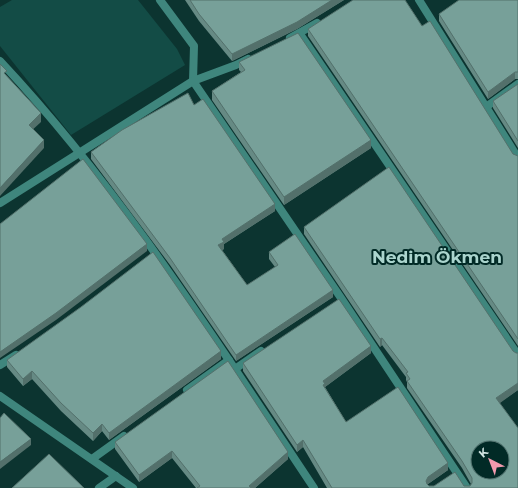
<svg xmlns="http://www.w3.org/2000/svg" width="518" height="488" viewBox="0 0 518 488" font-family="Montserrat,sans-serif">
  <rect width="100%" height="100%" fill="#0c3430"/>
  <path fill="#134c46" d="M12,0h126l39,49 8,16 -114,70 -71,-89v-39z"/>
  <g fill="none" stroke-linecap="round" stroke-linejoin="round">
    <g stroke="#3f867d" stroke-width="8">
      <path d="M160,0l34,46 -1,35 148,217 126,190"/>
      <path d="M419,0l99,158"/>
      <path d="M300,34l218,321"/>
      <path d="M290,38l27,-15"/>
      <path d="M0,61c121,129 216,280 314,427"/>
      <path d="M486,107l32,-23"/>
      <path d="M0,203l193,-122 43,-16 12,-6"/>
      <path d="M0,365l16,-10"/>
      <path d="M235,369l26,-18"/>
      <path d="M187,390l42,-30"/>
      <path d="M92,459l32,-23"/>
      <path d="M99,488l17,-12"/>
    </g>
    <path stroke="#3f867d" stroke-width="8" d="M0,396l133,92"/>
  </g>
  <g fill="#668a84">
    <path d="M185,0h159l-47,29 -65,32 -33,-40z"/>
    <path d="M518,0v79h-3l-27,20 -49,-78v-7z"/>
    <path d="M422,26l91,128 5,2v190l-210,-310v-7z"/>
    <path d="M239,62l132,86 -87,57 -72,-105v-9l29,-19 -2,-2z"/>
    <path d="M518,84v64l-25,-40v-7z"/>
    <path d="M194,105l81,106 -51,33v5l-2,1 25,35 28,-18 -6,-8v-7l64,45 -97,64 -66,-96 -79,-106v-7z"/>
    <path d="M304,227l212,126 2,37 -19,13 19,85h-191l-24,-41 -6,5 -54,-81v-8l128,-10 -46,34 21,35 102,48 -20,14 -1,1 2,1h41l1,-2 -9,-16 -55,-80v-6l-1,-2v-3l-24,-32 -2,2 -76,-113z"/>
    <path d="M221,359l-112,81 -7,-9 -9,10 -32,-30 -29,-32 -9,7 -16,-19v-7z"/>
    <path d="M115,442l173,17 -33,29h-59l-24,-30 -33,24 -24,-33z"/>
  </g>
  <g fill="#53706b">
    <path d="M332,0h12l-47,29 -65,32v-7z"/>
    <path d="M515,72v7l-27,20v-7z"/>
    <path d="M41,113v9l-12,11v-8z"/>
    <path d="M44,140v8l-44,48v-8z"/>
    <path d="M371,140v8l-87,57v-8z"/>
    <path d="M275,204v7l-51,33v5l-6,3v-7l4,-6z"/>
    <path d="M147,244v7l-91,69 -56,38v-6z"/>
    <path d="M333,290v7l-97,64v-6z"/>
    <path d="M382,338v7l-2,2v-8z"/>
    <path d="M371,346v7l-46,34 -2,5v-11z"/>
    <path d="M221,351v8l-112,81v-7z"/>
    <path d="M32,371v8l-9,7v-7z"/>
    <path d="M518,383v7l-22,16v-8z"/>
    <path d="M102,424v7l-9,10v-8z"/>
    <path d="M31,439v6l-31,24v-7z"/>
    <path d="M303,440v7l-6,5v-7z"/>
    <path d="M172,451v7l-33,24v-7z"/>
    <path d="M288,452v7l-33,29h-6v-2z"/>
    <path d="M448,463v7l-20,14 -2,4v-7l2,-4z"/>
  </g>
  <g fill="#77a099" stroke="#53706b" fill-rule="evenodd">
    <path d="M190,0h142l-35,22 -65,32 -33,-40z"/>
    <path d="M353,0h52l17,26 8,-5 83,133 5,2v183l-210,-310z"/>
    <path d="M459,0h59v72h-3l-27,20 -49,-78z"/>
    <path d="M298,33l73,107 -87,57 -72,-106 33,-21 -6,-8z"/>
    <path d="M0,64l7,7 -3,2 37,40 -12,12 15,15 -44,48z"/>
    <path d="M518,84v57l-25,-40z"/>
    <path d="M188,93l6,12 9,-6 72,105 -53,35 2,3 -6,3 29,40 31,-20 -9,-13 26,-18 38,56 -97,65 -66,-97 -79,-106 31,-22z"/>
    <path d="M83,159l64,85 -91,69 -56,39v-128z"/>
    <path d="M389,167l124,184 3,2h2v30l-22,15 22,30v60h-186l-29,-48 -6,5 -54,-82 96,-64 32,47 -48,35 2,3 -2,1 23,37 52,-35 50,76 -20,14 -2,4 1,3 2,2h5l21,-14 9,14h6l2,-3v-5l-10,-17 -55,-80 3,-2 -4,-6 2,-1 -26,-34 -2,1 -76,-112zM478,448h24v24h-24z"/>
    <path d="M153,252l68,99 -112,82 -7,-9 -9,9 -32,-30 -29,-32 -9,8 -16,-19 74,-53z"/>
    <path d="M228,361l60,91 -39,34 2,2h-54l3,-2 -28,-35 -33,24 -24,-33z"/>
    <path d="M4,413l27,26 -31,23v-44z"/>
    <path d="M49,454l35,34h-72z"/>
  </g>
  <g text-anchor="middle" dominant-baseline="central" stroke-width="4" stroke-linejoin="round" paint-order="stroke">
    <g font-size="17" font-weight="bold" fill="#abd5ce" stroke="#012a26">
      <text x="437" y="257">Nedim Ökmen</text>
    </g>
  </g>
  <g transform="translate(490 460) rotate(318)"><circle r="19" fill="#012a26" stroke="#557672"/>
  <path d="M0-3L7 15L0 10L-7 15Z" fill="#f29aae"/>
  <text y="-6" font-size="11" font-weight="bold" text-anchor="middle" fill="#d3e7e4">K</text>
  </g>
</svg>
